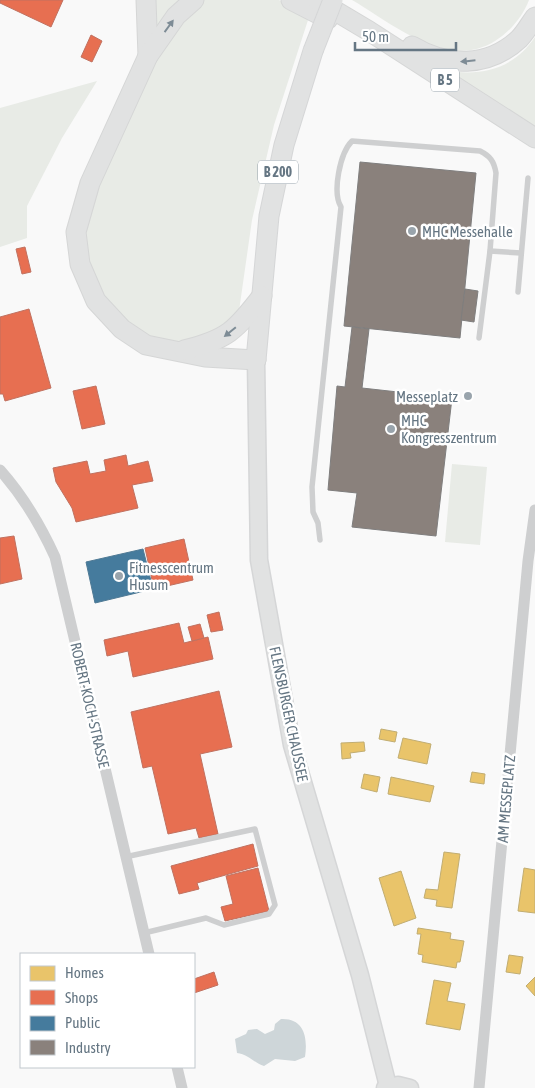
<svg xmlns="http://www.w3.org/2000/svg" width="535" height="1088" viewBox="0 0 535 1088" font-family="'Asap Condensed',sans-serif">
  <rect width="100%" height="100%" fill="#f9f9f9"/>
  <g fill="#e8ebe6">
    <path d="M149,0h39l-37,45z"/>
    <path d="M203,0h76l30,17 -35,108 -22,95 -13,91 -20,22 -30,10 -40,-4 -23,-16 -25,-25 -14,-35 -4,-31 13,-46 57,-124 26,-41z"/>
    <path d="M352,0h177c-6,16 -19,32 -34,41 -48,30 -102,-17 -143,-41z"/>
    <path d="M535,37v91l-86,-57c35,5 65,-3 86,-34z"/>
    <path d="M97,81l-35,57 -35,68v32l-27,9v-139z"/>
    <path d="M452,464l35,3 -7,78 -35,-3z"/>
  </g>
  <path fill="#ced6d9" d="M281,1019c23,-1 27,18 24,38l-10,4 -20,-2 -11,7c-10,-3 -16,-12 -27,-13l-2,-14 11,-5 2,-4 9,-1 8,5 9,-4 1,-6z"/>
  <g fill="#e9c46a" stroke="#c1ad72">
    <path d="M381,729l16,3 -2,10 -16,-3z"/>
    <path d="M403,738l28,6 -4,20 -29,-6z"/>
    <path d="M364,742l1,9 -15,2 1,5 -9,1 -1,-16z"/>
    <path d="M472,772l13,2 -1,10 -14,-2z"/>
    <path d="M364,774l16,3 -3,15 -16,-4z"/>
    <path d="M391,777l43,9 -4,16 -42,-8z"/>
    <path d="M444,852l16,2 -8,54 -16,-2 1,-6 -13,-2 2,-9 12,1z"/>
    <path d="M524,868l11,2v43l-17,-2z"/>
    <path d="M401,871l15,47 -22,8 -15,-48z"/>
    <path d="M418,928l33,5 -1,6 14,2 -4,21h-3l-1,6 -34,-6 1,-7 -5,-1 3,-20h-4z"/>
    <path d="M509,955l14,2 -3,17 -14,-2z"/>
    <path d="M535,977v19l-9,-10z"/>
    <path d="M434,980l17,3 -4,18 18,3 -5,26 -34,-6z"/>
  </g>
  <g fill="#e76f51" stroke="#c07160">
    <path d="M0,0h63l-12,27 -51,-24z"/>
    <path d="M91,35l11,6 -10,21 -11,-5z"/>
    <path d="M25,247l6,25 -9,2 -6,-25z"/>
    <path d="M29,309l22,79 -46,13 -2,-7h-3v-77z"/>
    <path d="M96,386l9,38 -23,5 -9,-38z"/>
    <path d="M126,455l2,11 20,-5 5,20 -21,4 6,23 -62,14 -4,-14 -16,-26 -3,-14 34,-7 3,13 16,-3 -2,-11z"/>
    <path d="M14,536l8,43 -22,5v-46z"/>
    <path d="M184,539l9,41 -39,9 -9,-41z"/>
    <path d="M219,612l4,18 -12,2 -4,-17z"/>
    <path d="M179,623l5,20 24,-6 5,22 -80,18 -5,-26 -21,5 -3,-16z"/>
    <path d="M200,624l4,14 -12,3 -4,-14z"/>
    <path d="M219,691l13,56 -32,7 18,80 -19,4 -3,-10 -28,6 -16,-68 -9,2 -12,-56z"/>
    <path d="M253,844l5,22 -61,17 2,6 -20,5 -8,-28z"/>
    <path d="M258,868l11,43 -44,10 -4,-14 12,-3 -7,-28z"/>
    <path d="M214,972l4,13 -24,8v-14z"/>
  </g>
  <path fill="#457b9d" stroke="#4f7a95" d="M143,549l10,40 -58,14 -9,-41z"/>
  <g fill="#8a817c" stroke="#7f7e7e">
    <path d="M360,162l116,11 -16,165 -116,-12z"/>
    <path d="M465,289l13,2 -4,31 -13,-2z"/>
    <path d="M352,327l17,2 -7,59 90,10 -16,138 -84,-9 5,-34 -29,-3 9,-104 8,1z"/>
  </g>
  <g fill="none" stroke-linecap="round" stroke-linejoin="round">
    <g stroke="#d5d6d7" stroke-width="19">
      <g id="secondary">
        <path d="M256,360l3,200 33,185 68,230 28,111"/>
        <path d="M385,1088l13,-3 12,3"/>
      </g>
    </g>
    <g stroke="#d5d6d7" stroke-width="21">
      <path id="primary" d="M256,360l13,-144 15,-71 29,-94"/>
    </g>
    <g stroke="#d5d6d6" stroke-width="21">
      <g id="trunk">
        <path d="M146,0l2,56"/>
        <path d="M194,0l-18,16 -28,40 -58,127 -14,49 4,32 16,37 26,28 24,16 59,12 51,3"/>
        <path d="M291,0l37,19"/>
        <path d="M317,0l52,31 166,107"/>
        <path d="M412,46c35,21 76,22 107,-7 6,-6 11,-15 16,-22"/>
        <path d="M184,350c43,-10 52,-20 78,-54"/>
      </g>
    </g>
    <g stroke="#cecfd0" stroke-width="5.5">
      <path d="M490,251l31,2"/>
      <path d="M518,292l10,-114"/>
      <path d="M320,540l-2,-17 -5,-11 -1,-25 29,-280c-9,-15 -1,-54 11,-66l128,10c10,5 14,10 16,22l-6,78 -11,87"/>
      <path d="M125,857l130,-28 20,76 -6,9 -45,11 -18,-7 -62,15"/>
    </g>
    <g stroke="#cecfd0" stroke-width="11">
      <path d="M0,470c24,27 40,54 55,87l94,397"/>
      <path d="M177,1067l5,21"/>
      <path d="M479,1088l49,-527 7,-51"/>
    </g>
    <use href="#secondary" stroke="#e1e2e2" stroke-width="16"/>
    <use href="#primary" stroke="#e1e2e2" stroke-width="19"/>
    <use href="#trunk" stroke="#e1e2e2" stroke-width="19"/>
    <g stroke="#d5d6d7" stroke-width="21" stroke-linecap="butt">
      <path id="primary-bridge" d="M313,51l20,-51"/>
    </g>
    <use href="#primary-bridge" stroke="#e1e2e2" stroke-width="19"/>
  </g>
  <defs><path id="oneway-solid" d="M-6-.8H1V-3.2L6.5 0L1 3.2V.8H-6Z" transform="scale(1.25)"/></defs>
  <g fill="#7e8c96">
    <use href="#oneway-solid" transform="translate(169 26) rotate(-54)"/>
    <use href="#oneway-solid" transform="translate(468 61) rotate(174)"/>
    <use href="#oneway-solid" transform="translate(230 332) rotate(141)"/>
  </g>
  <g fill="#99a4ac" stroke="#fff" stroke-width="2">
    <circle cx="412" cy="231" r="5"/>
    <circle cx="468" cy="396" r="5"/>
    <circle cx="391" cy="429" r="5"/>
    <circle cx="119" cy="576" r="5"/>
  </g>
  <g text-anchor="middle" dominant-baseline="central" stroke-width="5" stroke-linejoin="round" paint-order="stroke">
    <g fill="#fff" stroke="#939fa8" stroke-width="1">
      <rect x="431" y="68.5" width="28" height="23" rx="4"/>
      <rect x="258" y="160.5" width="40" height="23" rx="4"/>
    </g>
    <g font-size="14" font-weight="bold" fill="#657683">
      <text x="445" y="80">B 5</text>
      <text x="278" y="172">B 200</text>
    </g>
    <g font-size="15" fill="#657683" stroke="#fff" text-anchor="start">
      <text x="422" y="231">MHC Messehalle</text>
      <text x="458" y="396" text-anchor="end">Messeplatz</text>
      <text x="401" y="420">MHC<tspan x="401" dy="17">Kongresszentrum</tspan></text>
      <text x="129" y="567">Fitnesscentrum<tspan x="129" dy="17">Husum</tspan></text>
    </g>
    <g font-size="15" fill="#657683" stroke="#fff">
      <text transform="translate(90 705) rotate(77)">ROBERT-KOCH-STRASSE</text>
      <text transform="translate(289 714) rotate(78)">FLENSBURGER CHAUSSEE</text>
      <text transform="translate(506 799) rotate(-85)">AM MESSEPLATZ</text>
    </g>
  </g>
  <rect x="20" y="953" width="175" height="115" fill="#ffffff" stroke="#c1c8cd"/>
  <rect x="30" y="966" width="25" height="15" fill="#e9c46a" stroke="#c1c8cd"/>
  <text x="65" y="978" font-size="15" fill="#657683">Homes</text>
  <rect x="30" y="990" width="25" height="15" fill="#e76f51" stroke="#c1c8cd"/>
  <text x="65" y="1003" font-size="15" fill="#657683">Shops</text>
  <rect x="30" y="1016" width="25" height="15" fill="#457b9d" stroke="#c1c8cd"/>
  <text x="65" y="1028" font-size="15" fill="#657683">Public</text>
  <rect x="30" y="1040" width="25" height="15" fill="#8a817c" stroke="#c1c8cd"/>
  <text x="65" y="1053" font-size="15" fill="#657683">Industry</text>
  <path d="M355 42v8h101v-8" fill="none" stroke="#657683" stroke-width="2.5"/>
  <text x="362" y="42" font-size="15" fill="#657683" stroke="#ffffff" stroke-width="4" paint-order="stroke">50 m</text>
</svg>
